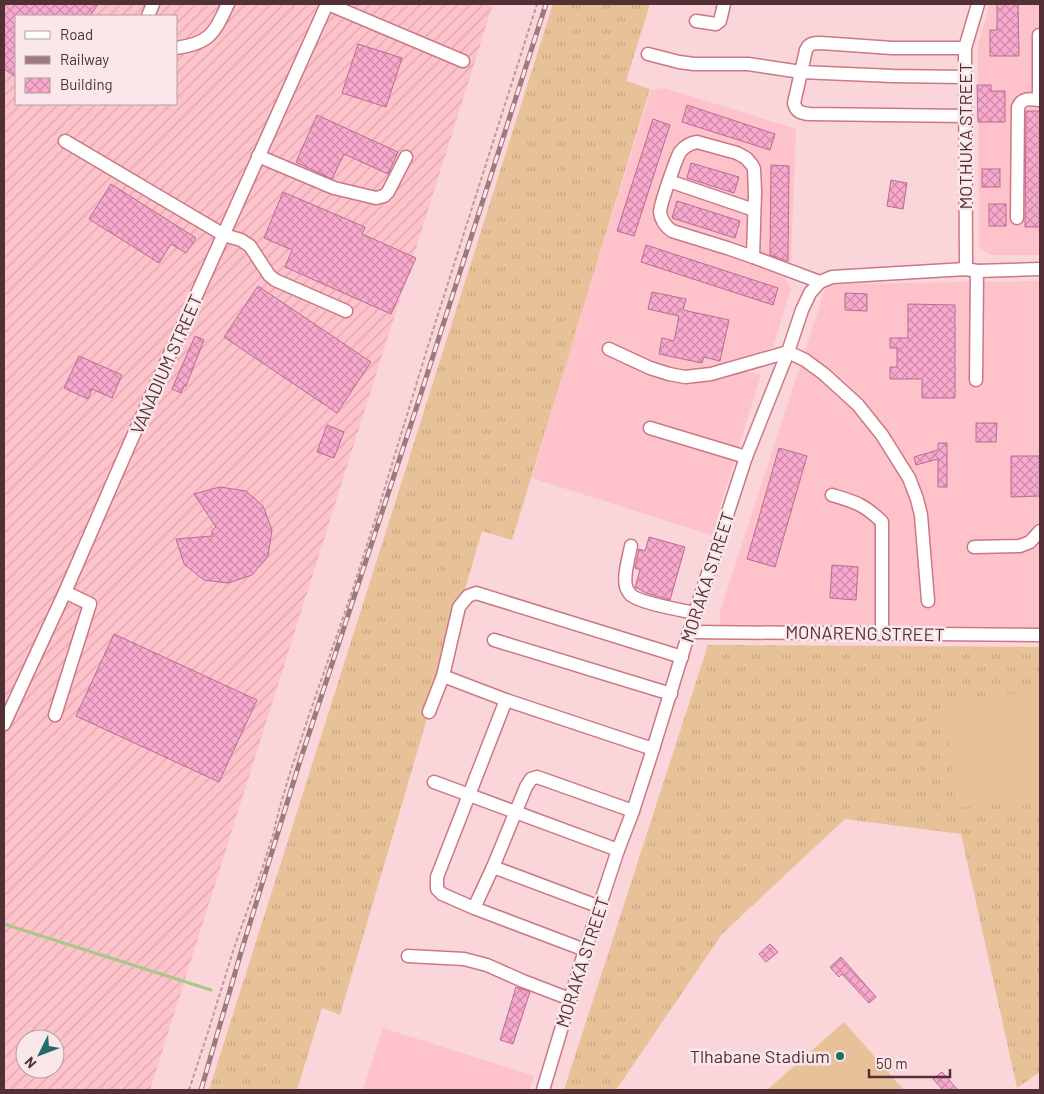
<svg xmlns="http://www.w3.org/2000/svg" width="1044" height="1094" viewBox="0 0 1044 1094" font-family="Barlow,sans-serif">
  <defs>
    <pattern id="industrial-furrows" width="10" height="10" patternUnits="userSpaceOnUse" patternTransform="scale(1.25)"><rect width="10" height="10" fill="#fec2ca"/><path d="M-1 1l2-2M0 10L10 0M9 11l2-2" fill="none" stroke="#dca7ae"/></pattern>
    <pattern id="grass-tufts" width="24" height="20" patternUnits="userSpaceOnUse" patternTransform="scale(1.25)"><rect width="24" height="20" fill="#e7c197"/><path d="M3 7l-1-3M5 7V3M7 7l1-3M15 17l-1-3M17 17v-4M19 17l1-3" fill="none" stroke="#c8a683"/></pattern>
    <pattern id="building-cross-hatch" width="8" height="8" patternUnits="userSpaceOnUse" patternTransform="scale(1.25)"><rect width="8" height="8" fill="#f9a9ce"/><path d="M0 0l8 8M0 8l8-8" fill="none" stroke="#cc8aa8"/></pattern>
  </defs>
  <rect width="100%" height="100%" fill="#fad5d9"/>
  <g fill="#fec2ca">
    <path d="M990,4h50v251h-50l-11,-8 -1,-202z"/>
    <path d="M664,88l132,41 -5,132 -6,17 6,10 -18,59 -23,11 -4,13 15,4 -42,134 3,2 -8,25 -182,-58 27,-92 92,-296z"/>
    <path d="M1040,281v348l-319,-1 -2,-13 106,-326 8,-5z"/>
    <path d="M383,1028l151,48 -5,14h-166z"/>
  </g>
  <path fill="url(#industrial-furrows)" fill-rule="evenodd" d="M4,4h489l-343,1086h-146zM16,16h160v88h-160zM25,1039h30v30h-30z"/>
  <g fill="url(#grass-tufts)">
    <path d="M553,4h97l-24,77 24,8 -138,451 -30,-9 -142,484 -18,-7 -25,82h-88z"/>
    <path d="M708,645l332,2v425l-23,16 -56,-254 -116,-15 -123,115 -106,156h-52z"/>
  </g>
  <g fill="#e7c197">
    <path d="M1040,692v109l-84,7 -12,-108z"/>
    <path d="M844,1022l60,68h-137z"/>
  </g>
  <g fill="none" stroke-linecap="round" stroke-linejoin="round">
    <path stroke="#a8c889" stroke-width="3" d="M4,924l207,66"/>
  </g>
  <g fill="url(#building-cross-hatch)" stroke="#b76d91">
    <path d="M4,4h94l-8,12h-74v61l-12,-8z"/>
    <path d="M997,4h21l1,52h-29v-26h7z"/>
    <path d="M358,44l44,14 -16,49 -44,-14z"/>
    <path d="M977,85h14v6h14v31h-27z"/>
    <path d="M687,105l88,29 -5,16 -88,-28z"/>
    <path d="M1026,111h14v116h-15z"/>
    <path d="M317,115l81,37 -10,22 -44,-20 -12,25 -36,-17z"/>
    <path d="M653,119l17,6 -36,111 -17,-5z"/>
    <path d="M691,163l48,14 -5,16 -47,-15z"/>
    <path d="M771,165l18,1 -1,95 -18,-6z"/>
    <rect x="982" y="169" width="18" height="18"/>
    <path d="M891,180l16,3 -4,26 -16,-3z"/>
    <path d="M111,184l85,54 -10,15 -15,-9 -12,19 -70,-44z"/>
    <path d="M283,192l82,35 -3,7 54,24 -25,56 -106,-47 7,-17 -28,-12z"/>
    <path d="M677,201l63,20 -5,17 -63,-20z"/>
    <rect x="989" y="204" width="17" height="22"/>
    <path d="M646,245l132,43 -5,17 -132,-43z"/>
    <path d="M258,286l113,76 -34,51 -113,-76z"/>
    <path d="M652,292l34,7 -3,11 46,10 -9,41 -16,-4 -2,6 -43,-9 3,-16 12,3 5,-25 -31,-7z"/>
    <path d="M845,293l22,1v17l-22,-1z"/>
    <path d="M908,304l47,1v93h-33v-19h-32v-12h7v-19h-7v-10h18z"/>
    <path d="M195,336l9,4 -18,46h-2l-3,7 -9,-4z"/>
    <path d="M79,356l43,19 -10,23 -20,-9 -4,10 -24,-11z"/>
    <path d="M976,423h21l-1,19h-20z"/>
    <path d="M327,425l17,7 -10,26 -17,-6z"/>
    <path d="M938,443h9v44h-9v-28l-22,6 -2,-8 24,-7z"/>
    <path d="M779,448l28,8 -32,111 -28,-8z"/>
    <path d="M1011,456h29v40l-29,1z"/>
    <path d="M220,487l26,4 17,15 9,24 -4,26 -16,19 -24,8 -24,-3 -20,-16 -8,-25 36,-3v-6l4,-3 -22,-33z"/>
    <path d="M649,537l36,10 -15,53 -24,-7 -11,-6 5,-17 -5,-2 4,-19 6,2z"/>
    <path d="M832,565l26,2 -2,33 -26,-2z"/>
    <path d="M114,634l143,66 -38,82 -143,-66z"/>
    <path d="M770,944l8,8 -12,10 -7,-8z"/>
    <path d="M841,957l35,40 -7,6 -27,-29 -3,3 -9,-10z"/>
    <path d="M516,987l14,5 -17,52 -13,-4z"/>
    <path d="M942,1072l16,18h-15l-10,-11z"/>
  </g>
  <g fill="none" stroke-linecap="round" stroke-linejoin="round">
    <g stroke="#cb7885" stroke-width="15">
      <g id="minor">
        <path d="M328,4l135,57"/>
        <path d="M148,16l5,-12"/>
        <path d="M696,21l20,3 4,-3 4,-17"/>
        <path d="M176,48c35,-5 38,-15 52,-44"/>
        <path d="M648,54l31,8 15,2h54l53,8 92,4 72,1"/>
        <path d="M1039,100v-65h1"/>
        <path d="M965,116l-156,-2c-8,-1 -13,-2 -15,-11l12,-53c3,-7 8,-7 15,-7l71,5h73"/>
        <path d="M65,141l159,94 17,5 9,6 19,29 6,5 71,31"/>
        <path d="M697,142l40,11 9,5 6,7 2,4 1,23 -2,65 -26,-9 -55,-17c-7,-5 -11,-10 -12,-19 0,-7 16,-53 20,-60 4,-5 11,-9 17,-10z"/>
        <path d="M258,156l76,32 42,10 8,-2 4,-4 18,-35"/>
        <path d="M669,181l85,29"/>
        <path d="M1017,218l1,-111c4,-10 13,-8 22,-7"/>
        <path d="M753,257l67,25"/>
        <path d="M966,269l-1,-216v-5l13,-44"/>
        <path d="M609,349l41,19 19,6 16,3 26,-3 77,-22 17,8 19,14 34,31 24,30 27,43 8,21 4,16 7,86"/>
        <path d="M976,380l1,-109"/>
        <path d="M650,428l96,29"/>
        <path d="M832,495c23,7 32,9 50,27v112"/>
        <path d="M631,546c-2,11 -9,33 -4,43 0,1 3,5 4,6 9,8 50,15 64,18"/>
        <path d="M974,547l46,-1 10,-4 10,-11"/>
        <path d="M690,632l350,3"/>
        <path d="M494,640l177,54"/>
        <path d="M443,676l63,24 147,49"/>
        <path d="M506,700l-69,177v12l5,5 32,14 111,42"/>
        <path d="M429,712l14,-36 16,-69 9,-11 8,-3 206,64"/>
        <path d="M55,715l35,-111 -25,-12"/>
        <path d="M4,724l61,-132 65,-149 197,-439"/>
        <path d="M434,782l184,68"/>
        <path d="M493,867l107,40"/>
        <path d="M474,908l19,-41 33,-80 5,-8 6,-2 96,34"/>
        <path d="M408,956l56,3 23,6 36,16 47,18"/>
        <path d="M543,1090l42,-140 33,-100 15,-39 20,-62 42,-136 51,-156 42,-105 14,-42 8,-17 10,-11 12,-5 134,-8 11,2 63,-2"/>
      </g>
    </g>
    <path stroke="#bd999d" stroke-width="2" stroke-dasharray="4 2.5" stroke-linecap="butt" d="M189,1090l19,-58 26,-84 26,-73 13,-40 6,-25 10,-34 19,-58 44,-126 23,-72 53,-174 109,-342"/>
    <use href="#minor" stroke="#fff" stroke-width="12"/>
    <g stroke="#9e7a7e" stroke-width="5">
      <path id="rail" d="M201,1090l41,-141 58,-188 117,-355 129,-402"/>
    </g>
    <use href="#rail" stroke="#fae7e9" stroke-width="3" stroke-dasharray="9" stroke-linecap="butt"/>
  </g>
  <circle fill="#226d69" stroke="#fae7e9" stroke-width="2" cx="840" cy="1056" r="5"/>
  <g text-anchor="middle" dominant-baseline="central" stroke-width="5" stroke-linejoin="round" paint-order="stroke">
    <g font-size="18" fill="#533035" stroke="#fae7e9">
      <text transform="translate(965 136) rotate(-90)">MOTHUKA STREET</text>
      <text transform="translate(166 364) rotate(-66)">VANADIUM STREET</text>
      <text transform="translate(707 577) rotate(-72)">MORAKA STREET</text>
      <text transform="translate(865 633) rotate(1)">MONARENG STREET</text>
      <text transform="translate(582 962) rotate(-72)">MORAKA STREET</text>
    </g>
    <g font-size="18" fill="#533035" stroke="#fae7e9" text-anchor="end">
      <text x="830" y="1056">Tlhabane Stadium</text>
    </g>
  </g>
  <rect width="1044" height="1094" fill="none" stroke="#533035" stroke-width="10"/>
  <rect x="15" y="15" width="162" height="90" fill="#fae7e9" stroke="#b79ea1"/>
  <rect x="25" y="31" width="25" height="8" fill="#ffffff" stroke="#b79ea1"/>
  <text x="60" y="40" font-size="15" fill="#533035">Road</text>
  <rect x="25" y="56" width="25" height="8" fill="#9e7a7e" stroke="#b79ea1"/>
  <text x="60" y="65" font-size="15" fill="#533035">Railway</text>
  <rect x="25" y="78" width="25" height="15" fill="url(#building-cross-hatch)" stroke="#b79ea1"/>
  <text x="60" y="90" font-size="15" fill="#533035">Building</text>
  <g transform="translate(40 1054) rotate(228)"><circle r="24" fill="#fae7e9" stroke="#b79ea1"/>
  <path d="M0-4L9 19L0 12L-9 19Z" fill="#226d69"/>
  <text y="-8" font-size="14" font-weight="bold" text-anchor="middle" fill="#533035">N</text>
  </g>
  <path d="M869 1069v8h81v-8" fill="none" stroke="#533035" stroke-width="2.5"/>
  <text x="876" y="1069" font-size="15" fill="#533035" stroke="#fae7e9" stroke-width="4" paint-order="stroke">50 m</text>
</svg>
